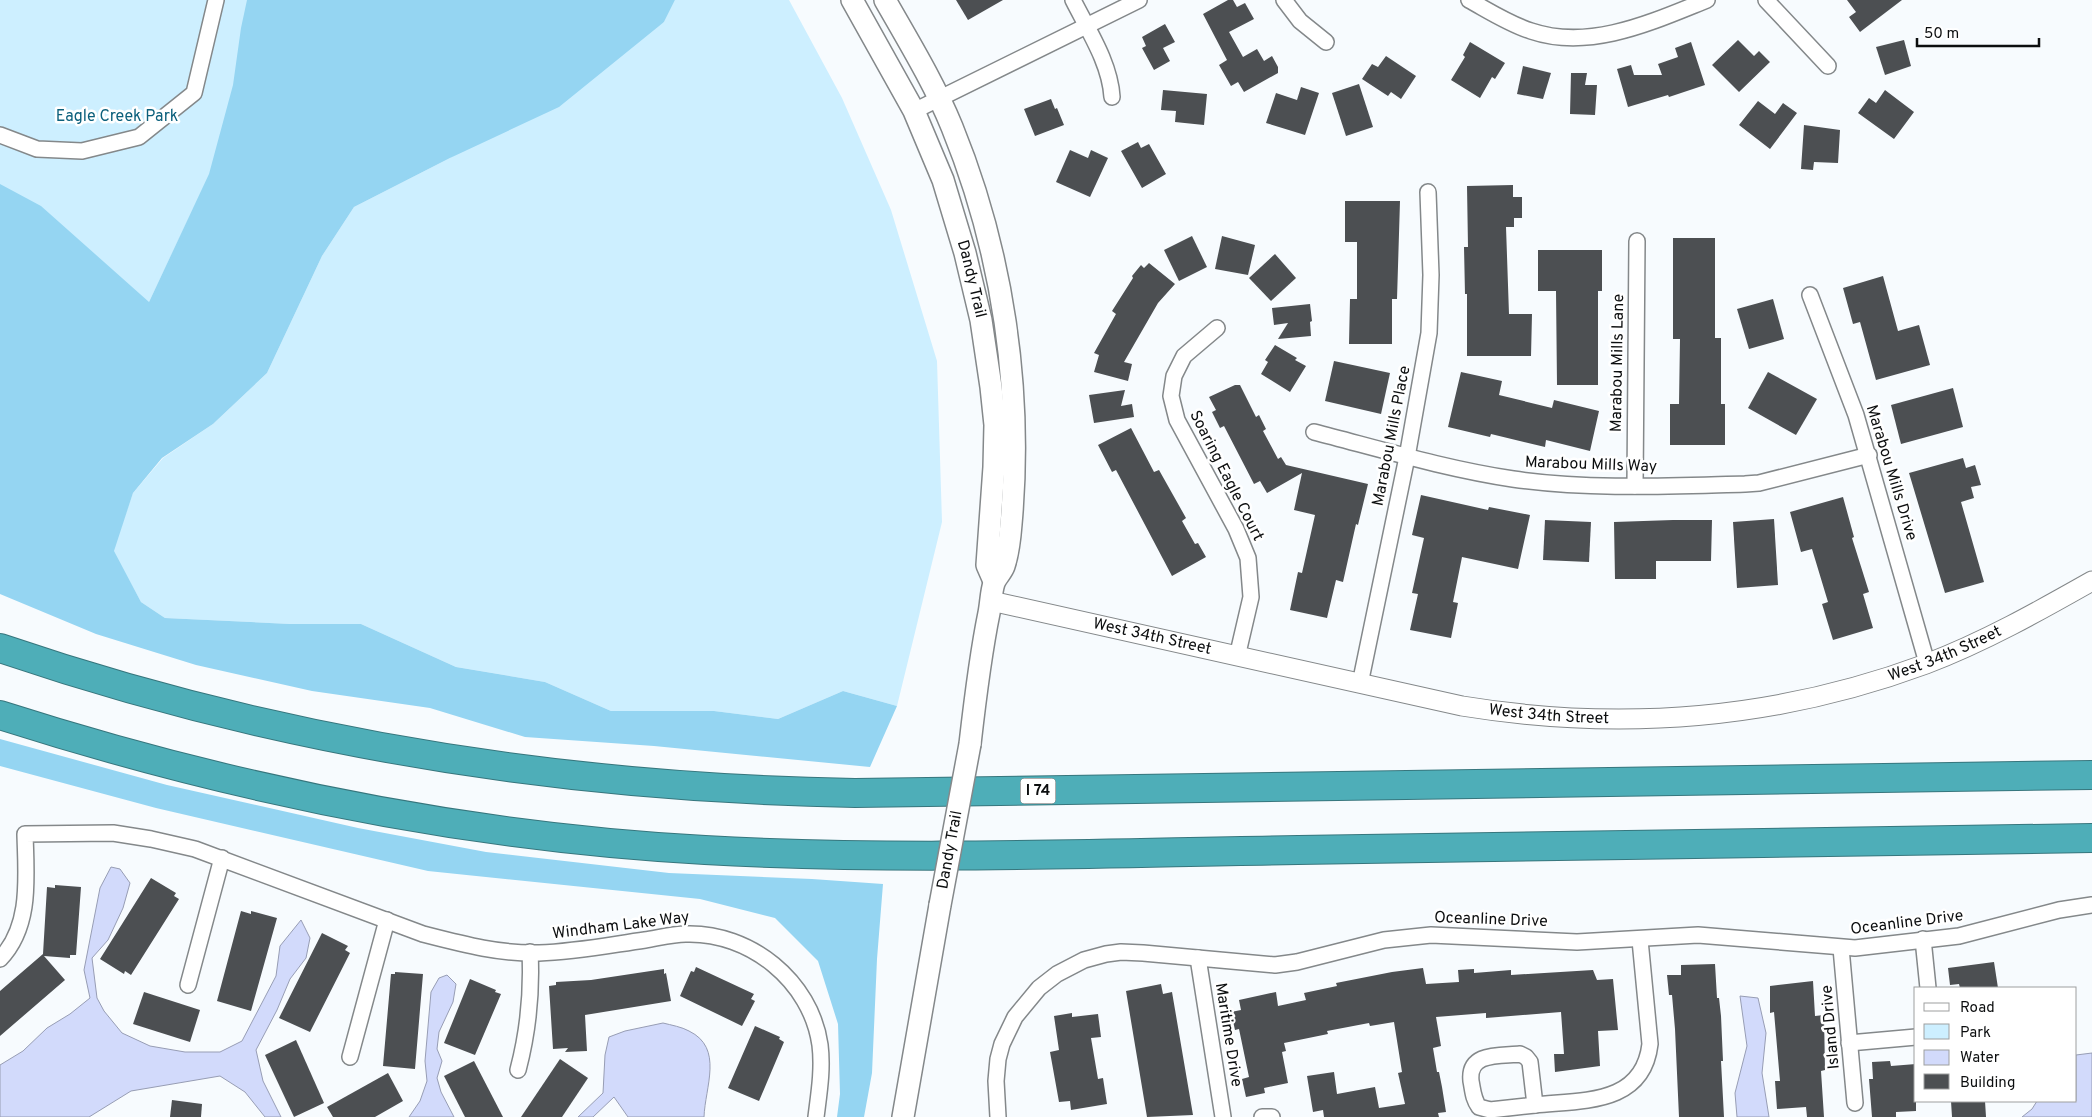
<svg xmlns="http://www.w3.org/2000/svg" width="2092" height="1117" viewBox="0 0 2092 1117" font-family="Overpass,sans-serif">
  <rect width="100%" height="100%" fill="#f7fbfe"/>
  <g fill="#cdefff">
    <path d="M0,0h294l29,137 -130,72 -44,93 -149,12z"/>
    <path d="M675,0h114l53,98 49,112 46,151 5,161 -45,184 -54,-15 -65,28 -64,-8h-103l-66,-29 -89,-15 -95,-43h-71l-125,-6 -24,-16 -28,-51 20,-58 30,-35 50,-34 54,-51 55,-117 32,-49 96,-49 214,-136z"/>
  </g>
  <g fill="#95d5f2">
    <path d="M247,0h428l-11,22 -105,85 -109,51 -96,49 -32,49 -55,117 -54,51 -51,34 -29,35 -19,58 27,51 24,16 125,6h71l95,43 89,15 66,29h103l64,8 65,-28 54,15 -27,61 -216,-21 -129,-9 -95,-29 -118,-17 -116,-26 -100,-31 -96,-40v-410l41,22 108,96 60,-128 24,-89 8,-57z"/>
    <path d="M0,739l167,46 191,43 128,24 183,21 143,6 71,5 -6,75 -5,114 -8,44h-27l3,-23 -2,-70 -20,-63 -43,-43 -75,-19 -272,-28 -272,-63 -156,-42z"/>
  </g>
  <g fill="#d2dafb" stroke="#979db4">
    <path d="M111,867l9,2 10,14 -7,25 -15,32 -16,18 5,40 7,13 18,22 28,13 35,6h35l22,-11 34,-65 4,-30 21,-26 9,18 -4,20 -16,21 -13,31 -21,40 7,31 18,36h-16l-20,-25 -25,-16 -89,15 -42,26h-89v-52l23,-14 24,-23 23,-14 20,-16 -6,-28 16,-82z"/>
    <path d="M447,975l9,9 -3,18 -14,30 -2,17 5,12 -5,17 4,14 13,25h-45l11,-16 7,-20 -2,-20 6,-69 8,-14z"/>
    <path d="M1740,996l18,2 8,35 -4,40 7,44h-32l-2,-24 12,-47z"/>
    <path d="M663,1023c8,2 19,4 26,8 35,17 16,56 15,86h-76l-14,-20 -21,20h-15l25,-24 2,-38 4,-18 16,-6z"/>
    <path d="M2092,1053v64h-70l10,-8 5,-8h39v-46z"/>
  </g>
  <g fill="#4c4f52">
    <path d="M956,0h47l-35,20z"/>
    <path d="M1228,0h5l4,7 8,-4 9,16 -25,13 14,25 14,-8 7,12 8,-5 6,11v6l-34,19 -6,-10 -7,4 -12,-21 8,-5 -24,-46z"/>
    <path d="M1847,0h55l-42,32 -11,-15 7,-5z"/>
    <path d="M1165,24l10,18 -12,6 7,13 -16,9 -12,-22 4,-2 -4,-9z"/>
    <path d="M1738,40l16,16 5,-5 11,11 -31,30 -27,-27z"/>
    <path d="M1904,40l7,26 -26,9 -9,-28z"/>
    <path d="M1470,42l35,21 -10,16 -3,-2 -12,21 -29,-18 14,-23 -2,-2z"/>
    <path d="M1691,42l14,43 -36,12 -1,-2 -40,12 -11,-38 14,-4 3,10h28l-4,-11 20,-7 -3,-9z"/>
    <path d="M1386,56l30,20 -15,23 -10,-7 -3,4 -26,-17 10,-15 6,3z"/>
    <path d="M1523,66l28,7 -8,26 -26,-5z"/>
    <path d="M1571,73h16l-2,12h12l-2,30 -25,-1z"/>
    <path d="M1359,84l14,43 -27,9 -14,-43z"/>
    <path d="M1301,87l18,6 -14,42 -39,-12 10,-30 21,7z"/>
    <path d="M1163,90l44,4 -3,31 -29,-3 1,-11 -15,-1z"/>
    <path d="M1885,90l29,22 -20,27 -36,-26 11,-15 7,5z"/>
    <path d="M1051,99l4,10 2,-1 7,17 -29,11 -11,-27z"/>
    <path d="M1758,101l17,13 8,-11 14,10 -27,36 -31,-24z"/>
    <path d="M1804,125l36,5 -2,33 -24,-1 -1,8 -12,-1z"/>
    <path d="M1138,142l3,6 8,-4 17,30 -24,14 -21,-37z"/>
    <path d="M1070,150l18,8 3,-8 17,8 -18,39 -34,-15z"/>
    <path d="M1513,185v12h9v21h-8v9h-8l3,87h23l-1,42h-64v-62h-2l-1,-47h4l-1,-61z"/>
    <path d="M1345,201h55l-3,98h-5v45h-43l1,-45h7v-57h-12z"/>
    <path d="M1192,236l15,31 -28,14 -15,-31z"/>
    <path d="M1222,236l33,9 -7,30 -33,-6z"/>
    <path d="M1673,238h42v100h6v66h4v41h-55v-41h9l1,-65h-7z"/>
    <path d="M1538,250h64v41h-4v94h-41l-1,-94h-18z"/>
    <path d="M1275,254l21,24 -25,23 -22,-23z"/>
    <path d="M1149,263l26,21 -17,19 -34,59 8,2 -4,17 -34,-9 5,-17 -5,-2 22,-39 -4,-3 21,-33 -1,-2 9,-11 3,3z"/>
    <path d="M1883,276l15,55 21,-6 11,40 -54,15 -16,-58 -7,2 -10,-36z"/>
    <path d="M1773,299l11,40 -35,10 -12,-40z"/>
    <path d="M1310,304l2,17 -2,1 1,14 -33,3 10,-16 -14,2 -2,-17z"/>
    <path d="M1275,345l22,13 -2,2 11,6 -16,26 -29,-18 7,-12 -3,-2z"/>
    <path d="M1334,361l56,12 -9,41 -56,-13z"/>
    <path d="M1461,372l41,9 -3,14 53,13 2,-8 45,11 -9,40 -44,-11 -1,7 -54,-13 -1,3 -42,-10z"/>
    <path d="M1768,372l49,27 -21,36 -48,-27z"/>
    <path d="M1235,385h5l16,32 3,-2 7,14 -3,2 15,28 3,-2 5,8 82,19 -10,41 -2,-1 -13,58 -7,-2 -9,38 -37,-8 8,-38 4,1 13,-58 -21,-5 8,-37 -35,20 -7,-12 -6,3 -30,-58 -4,2 -8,-16 4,-2 -7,-13z"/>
    <path d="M1953,388l10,39 -62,17 -10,-39z"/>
    <path d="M1125,390l-4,16 11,-2 2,13 -40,6 -5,-28z"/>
    <path d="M1131,428l23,44 5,-2 27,48 -4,3 13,23 3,-1 8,14 -34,19 -56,-106 -4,2 -14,-27z"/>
    <path d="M1963,458l3,10 9,-3 6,20 -10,2 3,11 -13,4 23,80 -39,11 -36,-120z"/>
    <path d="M1421,495l67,15 1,-3 41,8 -12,54 -56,-12 -9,45 5,1 -7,35 -41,-8 8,-36 -6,-1 12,-55 -12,-3z"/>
    <path d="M1843,497l11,40 -2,1 17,54 -6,2 10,34 -40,12 -11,-36 6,-2 -16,-53 -11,3 -11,-40z"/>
    <path d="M1774,519l4,66 -41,3 -4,-66z"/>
    <path d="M1545,520l46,2 -2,40 -46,-2z"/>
    <path d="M1673,520h39l-1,41h-55v18h-41l-1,-57z"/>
    <path d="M151,878l25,15 -2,3 5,3 -48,76 -6,-4 -1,3 -24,-15z"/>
    <path d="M55,885l26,2 -5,68h-6v3l-26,-2 21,24 -65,56v-45l43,-37 4,-67 8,1z"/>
    <path d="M241,911l10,3v-3l26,7 -26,93 -34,-10z"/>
    <path d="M322,933l26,13 -3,4 5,3 -40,79 -31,-14z"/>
    <path d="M1994,962l4,26h-38l-1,-4 -9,1 -2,-17z"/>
    <path d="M1715,964l2,34h2l2,18 2,45h-2l3,56h-45l-4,-88 -3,-34h-3l-2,-20h14v-10z"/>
    <path d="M696,967l58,27 -3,5 4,2 -13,25 -62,-30 11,-25 3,1z"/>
    <path d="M1423,968l3,16 33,-2 -1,-12 16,-1v4l37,-3v5l82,-5 4,10 16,-1 5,51 -20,1 2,35 -45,6 -1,-18h10l-3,-42 -75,6v-5l-50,4 5,29 -8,2 4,24h2l3,15 4,25 -8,1 1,4h-115l-1,-7 -10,2 -6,-36 27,-4 3,22 38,-7 4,21 26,-4 -7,-31 4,-1 -8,-50 -24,4 -1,-3 -42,8 1,3 -44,9 2,8 -4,1 6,31 -24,5 1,5 -19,4 -4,-18 7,-2 -10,-48 -4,1 -4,-18 10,-2 -2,-10 37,-8 2,14 28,-6 -2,-7 33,-7 -1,-3 56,-11z"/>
    <path d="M664,969v5l2,-1 5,28 -86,14 2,36 -22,1 3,-4 -15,1 -4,-63 7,-1v-3l35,-2z"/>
    <path d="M395,972l28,2 -8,95 -32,-3 8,-92h4z"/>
    <path d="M470,979l26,11 -1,2 6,2 -26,61 -31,-12z"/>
    <path d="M1813,981l2,35 9,-1 1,55 -4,1 3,46h-17l-1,-10 -29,2 -2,-28h5l-6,-69 -4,1v-27z"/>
    <path d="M1161,984l2,10 9,-2 21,123 -46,2 -21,-126z"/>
    <path d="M144,992l56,18 -10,32 -57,-18z"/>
    <path d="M1072,1013v4l26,-3 3,23 -10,1 7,41 5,-1 4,26 -36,6 -1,-9 -11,1 -9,-50 9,-2 -5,-34z"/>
    <path d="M755,1026l25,11 -1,2 5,3 -25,59 -31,-13z"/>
    <path d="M296,1040l28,63 -30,14 -29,-62z"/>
    <path d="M560,1059l28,19 -26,39h-41z"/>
    <path d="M474,1061l29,56h-38l-21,-41z"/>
    <path d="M1890,1061l1,5 25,-2v47l-20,1v5h-24l-3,-38h4l-1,-17z"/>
    <path d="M388,1073l15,28 -28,16h-42l-6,-10z"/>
    <path d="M172,1100l30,4 -1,13h-31z"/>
    <path d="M1951,1101h34l1,16h-34z"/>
  </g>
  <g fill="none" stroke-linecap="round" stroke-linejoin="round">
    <g stroke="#84888a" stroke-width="18">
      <g id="minor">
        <path d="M1073,0c15,30 37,63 39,97"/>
        <path d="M1284,0l16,21 26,21"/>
        <path d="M1469,0c20,11 40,24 62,31 59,20 121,-9 176,-31"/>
        <path d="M1766,0l62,66"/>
        <path d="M914,111l225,-111"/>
        <path d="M0,135l37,14 45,2 57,-14 55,-44 22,-93"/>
        <path d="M1810,295l46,120 71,248"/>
        <path d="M1217,328l-33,28 -10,20 -3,20 6,24 59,109 12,29 3,39 -14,60"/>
        <path d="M1314,432c66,17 132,37 199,47 76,11 155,7 232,5l14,-1 110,-28"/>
        <path d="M1635,486l2,-245"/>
        <path d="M1360,684l47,-227 22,-124 2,-58 -3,-83"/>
        <path d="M1923,939l5,49"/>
        <path d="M1841,948l14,155"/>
        <path d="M1198,958l25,159"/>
        <path d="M0,959c32,-33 26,-83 25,-125l88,-1 38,6 44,10 228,85c39,10 76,20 116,19 36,-1 71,-8 106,-13 13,-2 27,-6 41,-6 64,-2 125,47 134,111 3,24 -1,48 -4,72"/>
        <path d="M188,985l34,-127"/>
        <path d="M1849,1043l67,-6"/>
        <path d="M1520,1054l6,3 4,5 5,43 -45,5 -11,-3c-6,-8 -6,-16 -8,-26 -3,-29 28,-25 49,-27z"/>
        <path d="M350,1057l37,-137"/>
        <path d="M518,1070c10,-38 14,-78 12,-118"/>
        <path d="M1535,1105c48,-5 108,0 115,-61l-10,-104"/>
        <path d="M998,1117l-2,-36 2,-22 4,-15 13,-27 24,-29 18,-14 27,-14 22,-6 15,-2 22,1 132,12 22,-3 87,-22 47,-5 146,7 121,-7 157,13 104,-12 100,-26 33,-5"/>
        <path d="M1262,1117h10"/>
      </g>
    </g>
    <g stroke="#84888a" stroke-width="21">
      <g id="tertiary">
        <path id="s1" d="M991,601l471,105c159,26 313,14 464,-42 58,-22 113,-53 166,-83"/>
      </g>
    </g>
    <g stroke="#84888a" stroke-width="24">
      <g id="secondary">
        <path id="s2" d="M852,0l62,111 29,69 22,73 16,67 10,67 4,38 -1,42 -7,98 7,16"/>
        <path d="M885,0c24,42 49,83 67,127 51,125 71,263 59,397 -1,13 -3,30 -7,42 -2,6 -8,11 -10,17 -3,9 -3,20 -5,30 -9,44 -14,87 -19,131"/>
        <path d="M903,1117l37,-212"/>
      </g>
    </g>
    <g stroke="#37767d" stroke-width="30">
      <g id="motorway">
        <path d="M0,648c275,94 565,140 855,145l1237,-18"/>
        <path d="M0,715c228,73 466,122 705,135 197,11 396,3 593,0 265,-4 529,-8 794,-12"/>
      </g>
    </g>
    <use href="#minor" stroke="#fff" stroke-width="15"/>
    <use href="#tertiary" stroke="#fff" stroke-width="19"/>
    <use href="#secondary" stroke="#fff" stroke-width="21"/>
    <use href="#motorway" stroke="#4eaeb8" stroke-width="28"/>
    <g stroke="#84888a" stroke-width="24" stroke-linecap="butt">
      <g id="secondary-bridge">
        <path id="s3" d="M940,905l30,-161"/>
      </g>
    </g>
    <use href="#secondary-bridge" stroke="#fff" stroke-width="21"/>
  </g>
  <g text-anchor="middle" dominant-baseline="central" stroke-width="5" stroke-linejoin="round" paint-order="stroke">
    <rect fill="#fff" stroke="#555657" stroke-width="1" x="1020.5" y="778.5" width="35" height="25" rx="4"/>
    <g font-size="15" font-weight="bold" fill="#0c0e0f">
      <text x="1038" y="791">I 74</text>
    </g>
    <g font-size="16" fill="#0c607c" stroke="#fff">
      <text x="117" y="117">Eagle Creek Park</text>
    </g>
    <g font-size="16" fill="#0c0e0f" stroke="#fff">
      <text stroke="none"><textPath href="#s2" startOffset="305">Dandy Trail</textPath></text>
      <text transform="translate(1618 363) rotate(-89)">Marabou Mills Lane</text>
      <text transform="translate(1392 436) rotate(-79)">Marabou Mills Place</text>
      <text transform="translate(1591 465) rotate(2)">Marabou Mills Way</text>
      <text transform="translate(1891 473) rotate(73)">Marabou Mills Drive</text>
      <text transform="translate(1226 476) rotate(63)">Soaring Eagle Court</text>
      <text stroke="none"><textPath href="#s1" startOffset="165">West 34th Street</textPath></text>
      <text stroke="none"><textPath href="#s1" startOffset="975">West 34th Street</textPath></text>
      <text stroke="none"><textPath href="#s1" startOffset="570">West 34th Street</textPath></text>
      <text stroke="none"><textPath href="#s3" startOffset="56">Dandy Trail</textPath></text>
      <text transform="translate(1491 920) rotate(2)">Oceanline Drive</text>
      <text transform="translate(1907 923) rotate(-7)">Oceanline Drive</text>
      <text transform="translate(621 926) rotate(-7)">Windham Lake Way</text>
      <text transform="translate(1831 1027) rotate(-95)">Island Drive</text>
      <text transform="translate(1228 1035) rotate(81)">Maritime Drive</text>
    </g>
  </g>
  <rect x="1914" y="987" width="162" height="115" fill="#ffffff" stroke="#9e9f9f"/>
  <rect x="1924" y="1003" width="25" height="8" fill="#ffffff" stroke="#9e9f9f"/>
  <text x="1960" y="1012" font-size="15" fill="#0c0e0f">Road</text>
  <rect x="1924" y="1024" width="25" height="15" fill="#cdefff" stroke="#9e9f9f"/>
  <text x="1960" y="1037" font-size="15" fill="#0c0e0f">Park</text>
  <rect x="1924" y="1050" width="25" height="15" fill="#d2dafb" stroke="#9e9f9f"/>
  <text x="1960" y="1062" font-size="15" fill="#0c0e0f">Water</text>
  <rect x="1924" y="1074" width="25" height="15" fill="#4c4f52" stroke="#9e9f9f"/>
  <text x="1960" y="1087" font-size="15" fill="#0c0e0f">Building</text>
  <path d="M1917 38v8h122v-8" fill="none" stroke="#0c0e0f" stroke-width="2.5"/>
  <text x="1924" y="38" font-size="15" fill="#0c0e0f" stroke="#ffffff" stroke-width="4" paint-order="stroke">50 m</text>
</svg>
